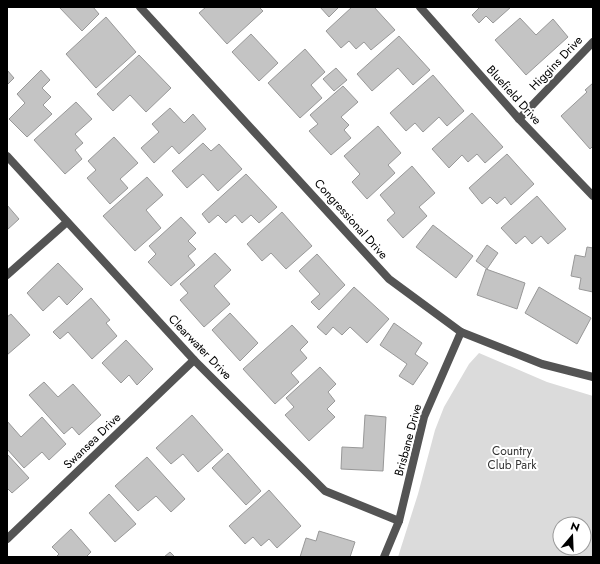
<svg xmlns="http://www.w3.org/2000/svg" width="600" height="564" viewBox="0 0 600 564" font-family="Jost,sans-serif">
  <rect width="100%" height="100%" fill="#fff"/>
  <path fill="#dbdbdb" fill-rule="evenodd" d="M479,353l68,29 46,14v161h-195l20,-63 17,-64 9,-23 25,-43zM560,524h24v24h-24z"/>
  <g fill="#c4c4c4" stroke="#989898">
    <path d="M59,7h34l6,7 -17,17z"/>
    <path d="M206,7h53l4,4 -36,33 -28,-31z"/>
    <path d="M320,7h19l-10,10z"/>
    <path d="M352,7h22l21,23 -24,20 -7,-8 -8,7 -7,-8 -8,7 -15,-17z"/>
    <path d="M478,7h33l-18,16 -7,-7 -7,7 -7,-8 7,-7z"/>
    <path d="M106,17l30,35 -40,36 -30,-34z"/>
    <path d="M520,18l16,17 17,-16 15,18 -42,38 -31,-35z"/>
    <path d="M251,34l27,29 -19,18 -27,-29z"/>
    <path d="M399,36l31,34 -17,15 -15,-17 -26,23 -15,-17z"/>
    <path d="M305,49l20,23 -14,13 11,13 -22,20 -32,-35z"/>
    <path d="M139,55l32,33 -25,24 -16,-17 -17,16 -16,-17z"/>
    <path d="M336,68l11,12 -13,11 -11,-12z"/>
    <path d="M7,70l7,8 -7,7z"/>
    <path d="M41,70l9,10 -8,8 9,9 -8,8 9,9 -25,23 -18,-18 16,-16 -8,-9z"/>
    <path d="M433,75l31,36 -17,15 -8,-9 -16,15 -8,-9 -9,8 -16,-18z"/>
    <path d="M593,83v63l-3,3 -29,-33 26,-24 -2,-2z"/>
    <path d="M343,86l15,16 -17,15 8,8 -5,5 7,8 -20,17 -22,-24 9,-7 -8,-9z"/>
    <path d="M76,102l16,17 -17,15 8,9 -8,7 7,9 -17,15 -31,-34z"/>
    <path d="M170,108l14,15 9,-9 13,15 -27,25 -7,-8 -18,17 -13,-15 18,-16 -7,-8z"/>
    <path d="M472,113l31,34 -18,16 -8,-9 -9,8 -6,-7 -13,13 -17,-19z"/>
    <path d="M378,126l23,27 -13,12 7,8 -28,26 -15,-17 8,-8 -16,-18z"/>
    <path d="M114,137l24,26 -18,16 8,9 -18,16 -23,-26 9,-8 -8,-9z"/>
    <path d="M203,143l8,8 8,-7 23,25 -24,22 -15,-17 -16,14 -15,-17z"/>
    <path d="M507,154l27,30 -23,21 -6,-8 -8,7 -7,-7 -8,7 -13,-16z"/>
    <path d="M412,166l23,27 -16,14 8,9 -24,22 -16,-18 8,-7 -15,-18z"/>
    <path d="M246,174l31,33 -18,16 -8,-8 -9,8 -7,-8 -9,8 -8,-8 -9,8 -7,-9z"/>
    <path d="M147,177l16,18 -17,15 15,18 -26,23 -32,-35z"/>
    <path d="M537,196l29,33 -18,15 -7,-8 -9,8 -7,-8 -9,8 -15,-16z"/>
    <path d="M7,205l12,14 -12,11z"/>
    <path d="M282,212l30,34 -26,23 -15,-16 -9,8 -15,-17z"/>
    <path d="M181,217l15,16 -8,8 8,8 -8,7 7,9 -24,21 -23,-24 8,-8 -7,-8z"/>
    <path d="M433,225l40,31 -17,22 -40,-31z"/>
    <path d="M487,245l11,8 -11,16 -11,-8z"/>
    <path d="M587,247l6,1v44l-14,-3 2,-11 -10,-2 4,-21 10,2z"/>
    <path d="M215,253l16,17 -17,16 16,18 -26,23 -24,-27 8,-7 -8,-9z"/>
    <path d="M317,254l28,31 -26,25 -8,-8 9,-8 -21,-23z"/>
    <path d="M58,263l25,26 -16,16 -8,-9 -16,15 -16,-18z"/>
    <path d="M486,269l39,14 -8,26 -40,-14z"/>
    <path d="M354,287l35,32 -22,24 -17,-16 -8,8 -9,-8 -7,8 -9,-8z"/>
    <path d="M539,287l52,31 -14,26 -52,-31z"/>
    <path d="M91,298l19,22 -4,3 11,13 -25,23 -24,-27 -8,7 -7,-7z"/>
    <path d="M230,313l28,30 -18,18 -28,-31z"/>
    <path d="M11,314l19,21 -23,20v-38z"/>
    <path d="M394,323l28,20 -7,11 13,9 -15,22 -14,-9 8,-12 -27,-19z"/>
    <path d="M292,325l16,17 -8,8 7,8 -16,15 8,9 -24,22 -32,-35z"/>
    <path d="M126,340l27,29 -16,16 -8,-10 -8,8 -19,-20z"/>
    <path d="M320,367l16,17 -8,8 7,9 -8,8 8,8 -26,24 -24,-26 9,-8 -8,-9z"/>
    <path d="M44,382l14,15 15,-13 28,31 -22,20 -7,-8 -8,7 -35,-39z"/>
    <path d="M192,415l31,35 -25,22 -15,-18 -12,10 -15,-16z"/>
    <path d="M365,415l21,2 -3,54 -42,-2 1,-22 21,1z"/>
    <path d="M42,417l24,27 -17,16 -7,-8 -18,16 -17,-19v-28l14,16z"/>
    <path d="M228,453l33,38 -15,14 -34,-37z"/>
    <path d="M7,454l22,24 -17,15 -5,-5z"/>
    <path d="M147,457l38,42 -14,13 -15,-16 -18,15 -23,-25z"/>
    <path d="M269,490l32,36 -24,22 -8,-9 -8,7 -8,-9 -8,7 -16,-18z"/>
    <path d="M109,494l27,30 -21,18 -26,-29z"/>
    <path d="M71,529l20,23 -5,5h-30l3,-3 -7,-7z"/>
    <path d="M319,531l36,11 -5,15h-50l6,-19 10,3z"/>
    <path d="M170,552l5,5h-11z"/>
  </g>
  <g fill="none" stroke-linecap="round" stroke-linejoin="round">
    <g stroke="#545454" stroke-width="8">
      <path d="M420,7l99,112 74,77"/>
      <path d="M519,119l74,-77"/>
      <path d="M7,156l187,204 131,131 74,30"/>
      <path d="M7,275l60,-53"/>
      <path d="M7,539l187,-179"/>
      <path d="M384,557l15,-36 25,-104 37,-85"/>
    </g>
    <path stroke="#545454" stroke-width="8" d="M140,7l249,272 72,53 81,32 51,13"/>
  </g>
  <g text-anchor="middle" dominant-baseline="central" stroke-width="4" stroke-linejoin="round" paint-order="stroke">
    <g font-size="12" fill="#000" stroke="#fff">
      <text transform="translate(556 63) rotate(-46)">Higgins Drive</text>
      <text transform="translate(514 95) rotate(48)">Bluefield Drive</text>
      <text transform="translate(351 219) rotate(48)">Congressional Drive</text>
      <text transform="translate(200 347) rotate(46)">Clearwater Drive</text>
      <text transform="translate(408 440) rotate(-75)">Brisbane Drive</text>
      <text transform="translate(92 441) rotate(-44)">Swansea Drive</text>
    </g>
    <g font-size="12" fill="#323232" stroke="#fff">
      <text x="512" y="451">Country<tspan x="512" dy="14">Club Park</tspan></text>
    </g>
  </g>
  <rect width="600" height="564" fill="none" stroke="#000000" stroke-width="16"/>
  <g transform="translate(572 536) rotate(19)"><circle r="19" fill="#ffffff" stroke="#999999"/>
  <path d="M0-3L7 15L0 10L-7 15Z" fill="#000000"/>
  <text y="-6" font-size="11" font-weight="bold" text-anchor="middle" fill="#000000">N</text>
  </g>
</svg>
